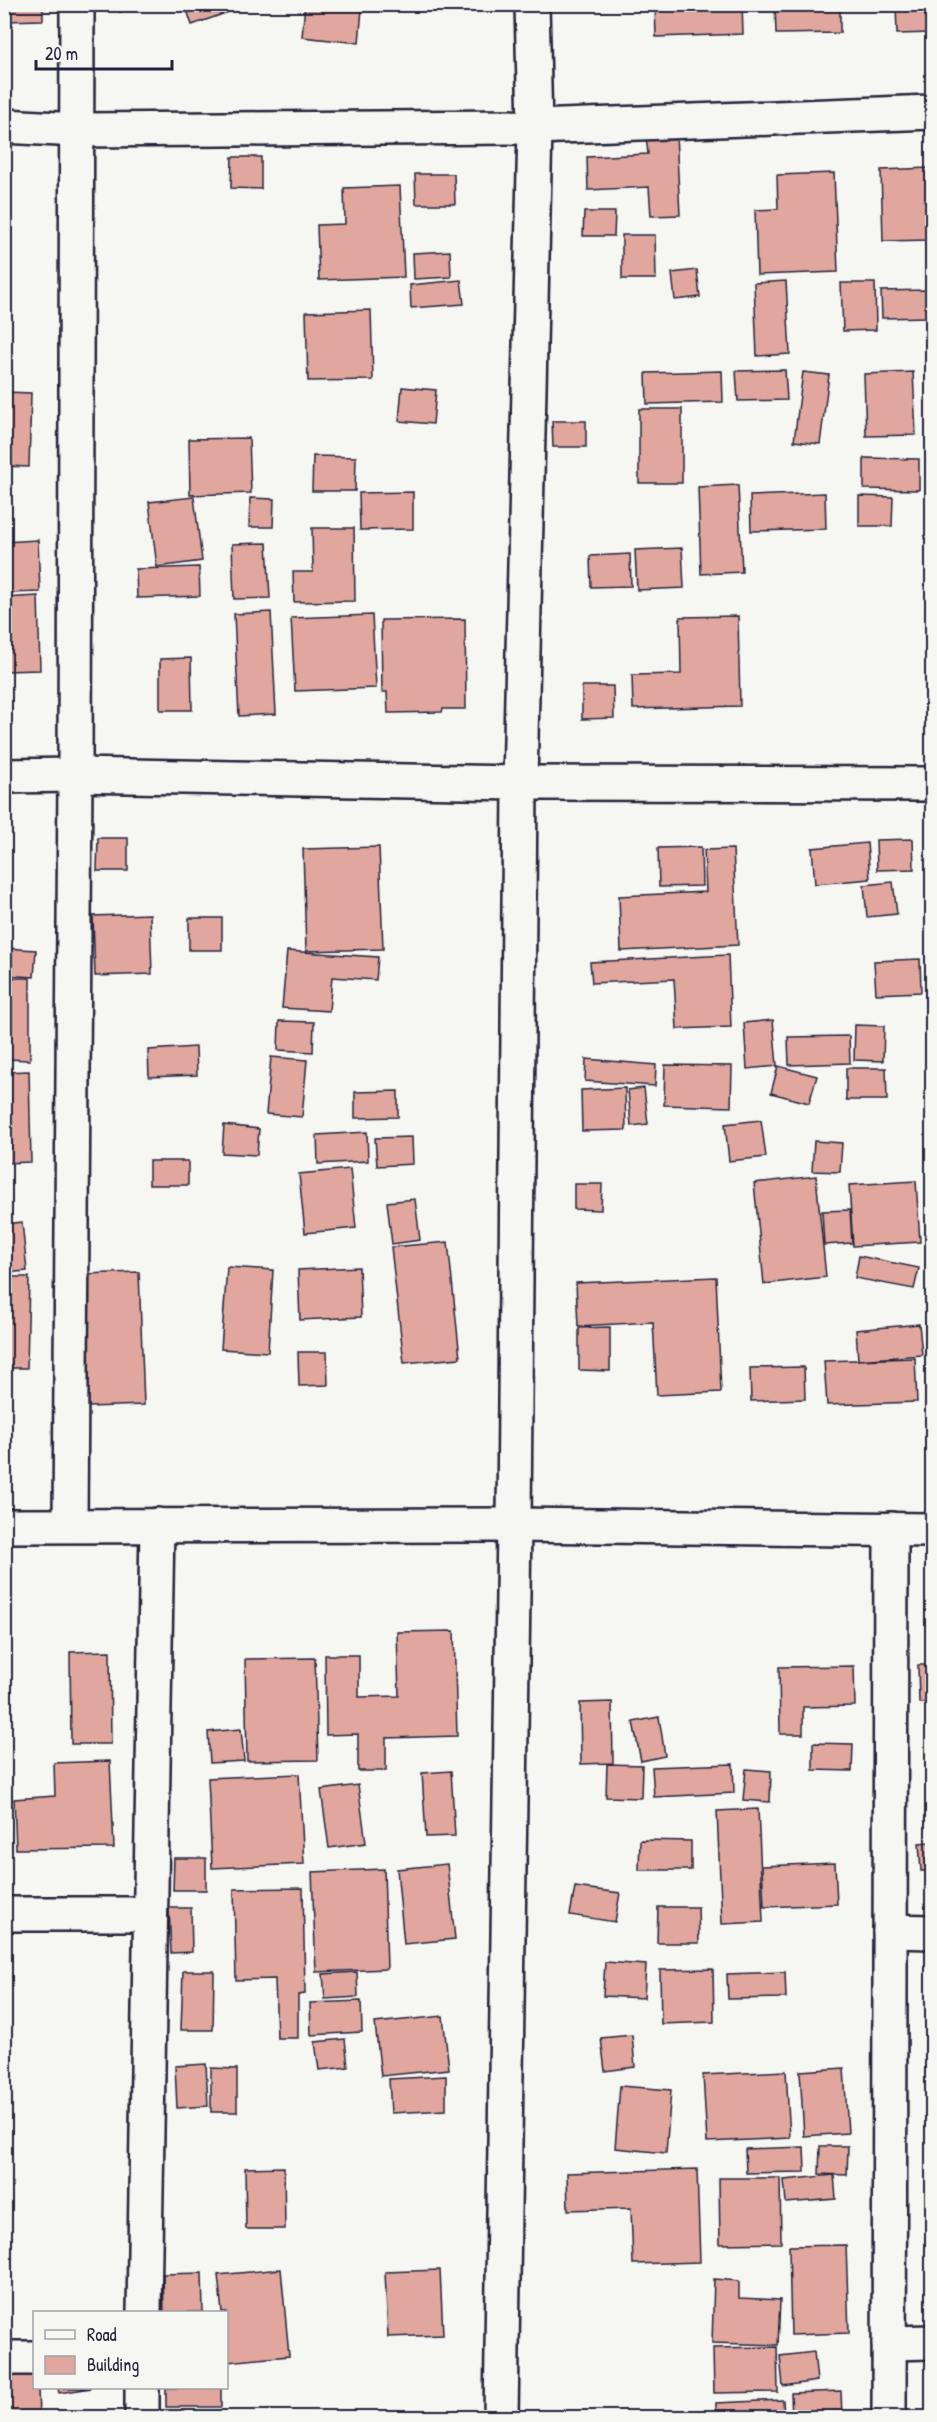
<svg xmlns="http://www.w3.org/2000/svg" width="937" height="2422" viewBox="0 0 937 2422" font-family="'Patrick Hand',sans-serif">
  <rect width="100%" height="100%" fill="#f6f6f2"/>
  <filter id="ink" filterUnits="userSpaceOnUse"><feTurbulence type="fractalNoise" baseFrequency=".0167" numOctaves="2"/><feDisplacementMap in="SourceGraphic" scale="12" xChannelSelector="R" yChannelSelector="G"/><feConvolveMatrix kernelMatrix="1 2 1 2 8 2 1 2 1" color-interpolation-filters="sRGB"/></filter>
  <g filter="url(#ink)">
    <g fill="#e1a79e" stroke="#22223b" stroke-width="1.5">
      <path d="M4,4h39v16l-39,1z"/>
      <path d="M118,4h24l-22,8z"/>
      <path d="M185,4h66l-59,21z"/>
      <path d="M305,4l57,5 -3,34 -57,-6z"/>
      <path d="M655,4h87l1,30 -87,3z"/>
      <path d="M775,4h65v29l-64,1z"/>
      <path d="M896,4h34l1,29 -34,1z"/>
      <path d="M676,134l4,81 -29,1 -2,-29 -61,3 -1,-33 61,-3 -2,-19z"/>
      <path d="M232,157h29v32l-30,-1z"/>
      <path d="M929,168l2,72 -48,1 -2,-71z"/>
      <path d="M834,173l4,99 -81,3 -2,-65 23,-1 -1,-34z"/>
      <path d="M415,174h39l1,30h-39z"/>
      <path d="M400,186l4,91 -85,3 -2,-55 28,-1 -1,-36z"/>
      <path d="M584,212h31l-1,24h-31z"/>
      <path d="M622,235h33l1,44h-34z"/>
      <path d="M450,251l1,26 -37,2 -1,-26z"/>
      <path d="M697,270l3,27 -25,3 -3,-27z"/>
      <path d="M461,280l3,24 -53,4 -1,-23z"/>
      <path d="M786,281l4,73 -33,2 -3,-73z"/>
      <path d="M841,283h34l1,47 -33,1z"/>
      <path d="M927,290l1,27 -46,1 -1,-27z"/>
      <path d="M371,310l2,70 -65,1 -2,-69z"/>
      <path d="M785,370l2,30 -49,1 -2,-30z"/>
      <path d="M722,371l1,31 -76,2 -1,-31z"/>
      <path d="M803,372l26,3 -9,69 -26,-3z"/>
      <path d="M913,372l3,63 -50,1 -2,-62z"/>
      <path d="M402,387l34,3 -3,34 -34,-3z"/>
      <path d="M4,392l27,1 -2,74 -25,-1z"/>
      <rect x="639" y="409" width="43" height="74"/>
      <path d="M552,421h34v26h-33z"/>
      <path d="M249,438l2,55 -61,2 -1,-56z"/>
      <path d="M313,456l43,1 -1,34h-43z"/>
      <path d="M864,458l55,1v31l-55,-1z"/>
      <path d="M738,485l4,87 -41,2 -3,-87z"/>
      <path d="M413,492v37l-53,1 -1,-37z"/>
      <path d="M825,493l1,36 -75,2 -1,-35z"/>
      <path d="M859,496l34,1 -1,29h-33z"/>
      <path d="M194,497l8,64 -45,6 -8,-65z"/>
      <path d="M250,498l24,1 -1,28h-24z"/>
      <path d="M312,528h42l1,73 -61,1 -1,-30h20z"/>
      <path d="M38,540l2,52 -36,1v-51z"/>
      <path d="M267,543l3,55 -36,1 -2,-55z"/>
      <path d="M682,548l2,40 -47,2 -2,-40z"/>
      <path d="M630,554l1,32 -40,1 -1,-31z"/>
      <path d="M199,567l1,29 -63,2 -1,-29z"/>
      <path d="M38,596l2,74 -36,1v-73z"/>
      <path d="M271,612l5,102 -37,2 -5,-102z"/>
      <path d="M372,615l4,73 -81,3 -4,-73z"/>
      <path d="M738,616l2,90 -107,3 -1,-34 49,-1 -1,-57z"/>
      <path d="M465,619l1,90h-23l-1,3 -54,1 -1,-21h-5l-1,-72z"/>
      <path d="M191,658l1,52h-32v-51z"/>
      <path d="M582,686h31l1,32 -32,1z"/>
      <path d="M98,838h30v33h-31z"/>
      <path d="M913,839l1,30 -37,1 -1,-30z"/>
      <path d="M867,843l3,36 -55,5 -3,-36z"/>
      <path d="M379,847l4,102 -77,2 -3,-102z"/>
      <path d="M701,847l1,39 -43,1 -1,-39z"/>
      <path d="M733,849l5,96 -117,6 -2,-55 87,-4 -2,-42z"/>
      <path d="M893,882l4,32 -30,3 -3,-32z"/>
      <path d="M150,914l2,60 -57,2 -2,-60z"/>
      <rect x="189" y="918" width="33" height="32"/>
      <path d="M4,948l32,2 -2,27 -30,-2z"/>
      <path d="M287,951l91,6 -2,23 -44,-3 -3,34 -47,-3z"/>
      <path d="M728,955l3,72 -54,2 -3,-50 -82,4 -2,-21z"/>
      <path d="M920,959l1,33 -45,2 -2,-33z"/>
      <path d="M4,978h26v82l-26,-1z"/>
      <path d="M773,1020l4,46 -30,3 -3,-46z"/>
      <path d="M279,1021l35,1 -1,30 -35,-2z"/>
      <path d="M855,1025l29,1 -1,35 -29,-1z"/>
      <path d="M849,1036l1,27 -61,2 -1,-28z"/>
      <path d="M196,1047l1,28 -48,2 -1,-27z"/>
      <path d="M271,1057l36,3 -5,57 -36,-3z"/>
      <path d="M586,1059l70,6 -1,21 -70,-5z"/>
      <path d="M665,1065l67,1 -1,41 -67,-2z"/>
      <path d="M778,1066l39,10 -8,27 -38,-10z"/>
      <path d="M846,1068h40l1,32h-41z"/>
      <path d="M29,1071l2,91 -27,1v-91z"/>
      <path d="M625,1088l1,42 -44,1 -1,-41z"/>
      <path d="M644,1088l4,36 -17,2 -3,-36z"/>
      <path d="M398,1091v26l-43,1v-26z"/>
      <path d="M761,1120l5,37 -37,4 -4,-37z"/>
      <path d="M224,1125l35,4 -2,26 -35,-2z"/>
      <path d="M367,1132l1,29 -50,3 -1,-29z"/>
      <path d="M412,1137l1,27 -36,2 -2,-28z"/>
      <path d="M814,1141l28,2 -2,29 -28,-1z"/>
      <rect x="149" y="1161" width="39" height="24"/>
      <path d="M350,1169l6,59 -51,5 -6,-59z"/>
      <path d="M816,1176l10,101 -62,7 -10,-101z"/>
      <path d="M916,1181l4,61 -67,4 -4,-61z"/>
      <path d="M574,1184h28l-1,26 -27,-1z"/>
      <path d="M415,1199l5,41 -28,4 -5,-42z"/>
      <path d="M850,1210l2,33 -28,2 -2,-34z"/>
      <path d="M22,1222l5,49 -23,2v-49z"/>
      <path d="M448,1242l12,116 -56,5 -13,-116z"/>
      <path d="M859,1256l60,12 -5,21 -59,-11z"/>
      <path d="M227,1267l46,3 -5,82 -47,-3z"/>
      <path d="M359,1267l2,50 -61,3 -2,-50z"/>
      <path d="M139,1272l5,133 -55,2 -5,-133z"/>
      <path d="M4,1277h25l-2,91h-23z"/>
      <path d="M716,1277l5,115 -64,3 -4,-73 -75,4 -2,-43z"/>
      <path d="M919,1324l3,31 -64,5 -2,-30z"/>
      <path d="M610,1327v44l-31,-1v-42z"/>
      <path d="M298,1352h29l1,33 -29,1z"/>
      <path d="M915,1358l2,44 -90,3 -3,-44z"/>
      <path d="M804,1367l1,32 -54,2 -1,-33z"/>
      <path d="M454,1631l3,105 -71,2v33h-28v-37l-32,1 -1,-80h34v42l40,-1 -2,-64z"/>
      <path d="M4,1650h6l-3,35h-3z"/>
      <path d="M110,1651l1,93h-40l-1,-92z"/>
      <path d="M315,1658l3,102 -71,1 -2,-102z"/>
      <path d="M918,1665h14v38h-13z"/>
      <path d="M854,1666l1,40 -52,1v27h-23l-1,-67z"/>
      <path d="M612,1702l1,61 -32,1 -1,-61z"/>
      <path d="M659,1717l6,39 -24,5 -8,-39z"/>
      <path d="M241,1729l3,32 -34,2 -2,-31z"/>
      <path d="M813,1743l40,1 -1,27 -39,-1z"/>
      <path d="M110,1761l4,87 -98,1 -2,-50 41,-3 -1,-33z"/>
      <path d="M607,1764l35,1 -1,33 -35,-1z"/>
      <path d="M733,1764l1,29 -80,4 -2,-30z"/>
      <path d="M746,1769l25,2 -1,31 -27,-2z"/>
      <path d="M451,1771l4,65 -29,1 -4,-64z"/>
      <path d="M299,1774l5,90 -92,4 -4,-90z"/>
      <path d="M358,1785l8,58 -37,5 -8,-58z"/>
      <path d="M758,1809l5,113 -41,2 -5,-113z"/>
      <path d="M640,1840l51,1v29h-52z"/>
      <path d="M932,1842v29h-11l-2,-28z"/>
      <path d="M174,1858h32v32h-33z"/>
      <path d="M835,1863l2,41 -73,3 -2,-41z"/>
      <path d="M447,1864l8,75 -51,5 -7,-75z"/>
      <path d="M384,1869l3,100 -71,3 -4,-100z"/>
      <path d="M575,1887l45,6 -5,29 -45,-7z"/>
      <path d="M303,1888l2,106 -7,1v43h-21l-2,-59 -39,1 -2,-91z"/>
      <path d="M658,1907h40l1,36h-42z"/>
      <path d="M169,1908h22l1,44 -21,1z"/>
      <path d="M605,1962l41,3 -2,33 -41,-2z"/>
      <path d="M713,1969l1,53 -53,2 -1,-54z"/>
      <path d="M183,1971h31l-1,59h-32z"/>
      <path d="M357,1972l1,25 -33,2 -2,-25z"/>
      <path d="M785,1972l1,26 -58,1 -1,-25z"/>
      <path d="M361,2001l1,31 -51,3 -1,-32z"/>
      <path d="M443,2016l6,53 -68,7 -6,-53z"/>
      <path d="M632,2035l3,32 -30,4 -4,-33z"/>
      <path d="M345,2039l3,28 -29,3 -4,-28z"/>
      <path d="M206,2064l2,42 -31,2 -2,-42z"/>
      <path d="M211,2068l26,1v43h-26z"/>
      <path d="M844,2068l4,65 -44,3 -4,-65z"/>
      <path d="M786,2071l4,67 -83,4 -4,-67z"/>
      <path d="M446,2076v34l-55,3 -2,-34z"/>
      <path d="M620,2086l51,4 -5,63 -51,-5z"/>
      <path d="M820,2146h28l-1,29 -28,-1z"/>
      <path d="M804,2147l1,25 -59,1 -1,-24z"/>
      <path d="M284,2167l1,62h-39l-1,-61z"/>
      <path d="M697,2169l3,93 -67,2 -2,-56 -63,2 -1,-37z"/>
      <path d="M834,2175l2,24 -50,4 -2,-23z"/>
      <path d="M719,2178h61l1,65 -61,1z"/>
      <path d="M846,2245l3,88 -58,2 -2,-89z"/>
      <path d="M281,2269l8,87 -62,6 -1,-50h-4l-4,-37z"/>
      <path d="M440,2270l3,65 -55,2 -3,-65z"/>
      <path d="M202,2273l1,39h-39l-1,-38z"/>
      <path d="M714,2279l25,2v17l41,2 -2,45 -66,-2z"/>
      <path d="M777,2347l1,45 -64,1 -1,-45z"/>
      <path d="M814,2352l3,29 -34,5 -3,-30z"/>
      <path d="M4,2370h30v18h4l1,30h-35z"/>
      <path d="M58,2388h34l-33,5z"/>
      <rect x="166" y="2388" width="55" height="19"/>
      <path d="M841,2391l1,27h-50l-1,-25z"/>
      <path d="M783,2400l1,18h-68v-15z"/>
    </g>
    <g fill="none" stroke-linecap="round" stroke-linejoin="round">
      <g stroke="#22223b" stroke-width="38">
        <g id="street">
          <path d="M4,126l73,4 458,-3 397,-15"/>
          <path d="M4,776l71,-1 445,8 412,1"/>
          <path d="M70,1525l5,-750 2,-771"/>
          <path d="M4,1914h146"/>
          <path d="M890,1931l42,1"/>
          <path d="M144,2312l13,-787"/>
          <path d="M889,2343l43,-1"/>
          <path d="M4,2358h30"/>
          <path d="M142,2418v-30"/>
          <path d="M501,2418l13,-893 6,-742 15,-656 -3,-123"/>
          <path d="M889,2418l2,-889"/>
        </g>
      </g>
      <g stroke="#22223b" stroke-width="38">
        <path id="secondary" d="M4,1526l510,-1 418,5"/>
      </g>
      <use href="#street" stroke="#f6f6f2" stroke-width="33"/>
      <use href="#secondary" stroke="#f6f6f2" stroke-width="33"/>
    </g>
  </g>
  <rect width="937" height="2422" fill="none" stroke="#f6f6f2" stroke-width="24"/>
  <rect x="12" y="12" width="913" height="2398" fill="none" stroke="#22223b" stroke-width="2" filter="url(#ink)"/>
  <rect x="33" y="2311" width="195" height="78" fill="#f6f6f2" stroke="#a1a1a9" stroke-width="1.5"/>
  <rect x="45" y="2330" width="30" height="9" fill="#f6f6f2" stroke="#a1a1a9" stroke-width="1.5"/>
  <text x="87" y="2341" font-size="18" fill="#22223b">Road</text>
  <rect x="45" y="2356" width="30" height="18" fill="#e1a79e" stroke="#a1a1a9" stroke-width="1.5"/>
  <text x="87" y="2371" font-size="18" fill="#22223b">Building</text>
  <path d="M36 60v9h136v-9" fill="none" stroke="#22223b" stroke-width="3"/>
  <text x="45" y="60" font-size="18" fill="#22223b" stroke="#f6f6f2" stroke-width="4.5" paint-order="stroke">20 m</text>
</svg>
